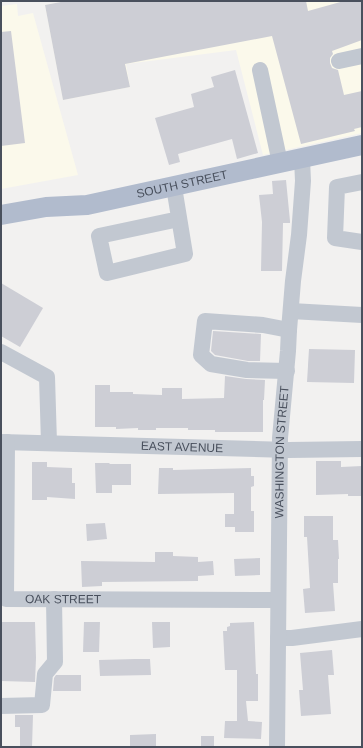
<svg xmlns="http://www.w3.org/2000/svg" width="363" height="748" viewBox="0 0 363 748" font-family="Helvetica,sans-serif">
  <rect width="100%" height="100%" fill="#f2f1f0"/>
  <g fill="#fbf9eb">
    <path d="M66,1h296v132l-99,22 -27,-105 -110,14 4,23 -67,13 -18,-95z"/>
    <path d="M17,4l1,12 15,-3 45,162 -77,14v-183z"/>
  </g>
  <g fill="#cdced5">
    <path d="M66,1h240l2,10 36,-10h18v39l-30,11 1,3 -3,4v5l2,5 6,2 6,25 18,-4v36l-8,2 1,2 -54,13 -29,-108 -147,28 5,23 -67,13 -18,-95z"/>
    <path d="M11,31l14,112 -24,3v-114z"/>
    <path d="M235,70l23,83 -21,6 -5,-20 -54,15 2,8 -11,3 -14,-47 39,-11 -3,-13 23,-7 -3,-10z"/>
    <path d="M286,180l4,41v2h-7l-1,48h-21l1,-49 -3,-27 14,-1 -1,-13z"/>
    <path d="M1,283l42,25 -23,39 -19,-11z"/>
    <path d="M213,331l48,3 -1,27h-12l-33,-6 -4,-4z"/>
    <path d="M309,349l46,1 -1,33 -47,-1z"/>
    <path d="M225,376l21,3 19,1 -1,20h-1v32h-48v-2h-27v-2h-32v2h-18v-2l-22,1v-2h-21v-42h15v7h23v2l29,1v-7h20v11l42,-1z"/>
    <path d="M316,461h25v6l21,-1v30h-14v-2l-32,1z"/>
    <path d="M32,462h15v5l25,1v15h3v16l-28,-2v3h-15z"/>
    <path d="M95,463h14l1,1h21v21h-19v8h-16z"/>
    <path d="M159,468h14v2l78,-2v8h3v10l-3,1v24h3v21h-19v-5h-10v-13h9v-21l-76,1z"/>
    <path d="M304,516h29v24h5l1,19h-1v24h-5l2,28 -30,2 -2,-24 7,-1 -3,-51h-3z"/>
    <path d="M105,523l2,16 -20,2 -1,-17z"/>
    <path d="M155,552h18v4l25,1v5l15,-1 1,14 -16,1v5l-96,1v4l-20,1 -1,-26 74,1z"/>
    <path d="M260,558v17l-25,1 -1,-17z"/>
    <path d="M1,622h34l1,36 -1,24 -34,-1z"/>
    <path d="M84,622h16l-1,30h-16z"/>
    <path d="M152,622h18v25l-17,1z"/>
    <path d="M254,622l2,52h2v27h-12l2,20 14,1 -1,17 -37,-1 1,-17h12v-51h-12l-2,-39h4v-4l3,-1v-3z"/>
    <path d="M332,650l2,25h-6l3,39 -30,2 -2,-26h4l-3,-37z"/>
    <path d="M135,659h15l1,16 -51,1 -1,-16z"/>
    <path d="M56,675h25v16h-28l1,-13z"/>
    <path d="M15,715h18l-1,32h-12v-20h-5z"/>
    <path d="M156,734v13h-26v-12z"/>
    <rect x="201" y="736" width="13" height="11"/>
  </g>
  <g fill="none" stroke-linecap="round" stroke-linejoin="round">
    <g stroke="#c2c8d1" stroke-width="16">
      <path d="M339,61l23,-5"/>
      <path d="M260,70l20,93"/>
      <path d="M362,182l-25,5 -2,51 27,4"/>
      <path d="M174,185l1,8 10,61 -78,19 -8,-37 80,-17"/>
      <path d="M291,311l71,4"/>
      <path d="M1,352l46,25 2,66"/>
      <path d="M287,371l-40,-1 -36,-6 -10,-9 4,-34 58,4 26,5"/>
      <path id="s1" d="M1,442l288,8 73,-1"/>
      <path id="s2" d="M7,442l-1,157 272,1"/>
      <path d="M278,638h14l70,-9"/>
      <path d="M1,706l41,-1 3,-31 10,-12 -1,-63"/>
      <path id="s3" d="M277,747l3,-309 8,-87 1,-21 4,-49 6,-46 4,-54 -1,-22"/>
    </g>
    <path stroke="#b1bbcd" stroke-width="20" id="s4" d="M1,215l45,-8 41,-2 275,-60"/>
  </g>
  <g text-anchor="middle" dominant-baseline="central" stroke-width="3" stroke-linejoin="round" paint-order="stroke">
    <g font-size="12" fill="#49505d" stroke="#fff">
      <text stroke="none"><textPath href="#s4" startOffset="184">SOUTH STREET</textPath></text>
      <text stroke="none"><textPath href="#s1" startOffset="181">EAST AVENUE</textPath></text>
      <text stroke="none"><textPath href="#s3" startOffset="295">WASHINGTON STREET</textPath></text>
      <text stroke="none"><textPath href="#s2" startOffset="214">OAK STREET</textPath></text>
    </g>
  </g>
  <rect width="363" height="748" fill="none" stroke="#49505d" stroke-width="4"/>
</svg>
